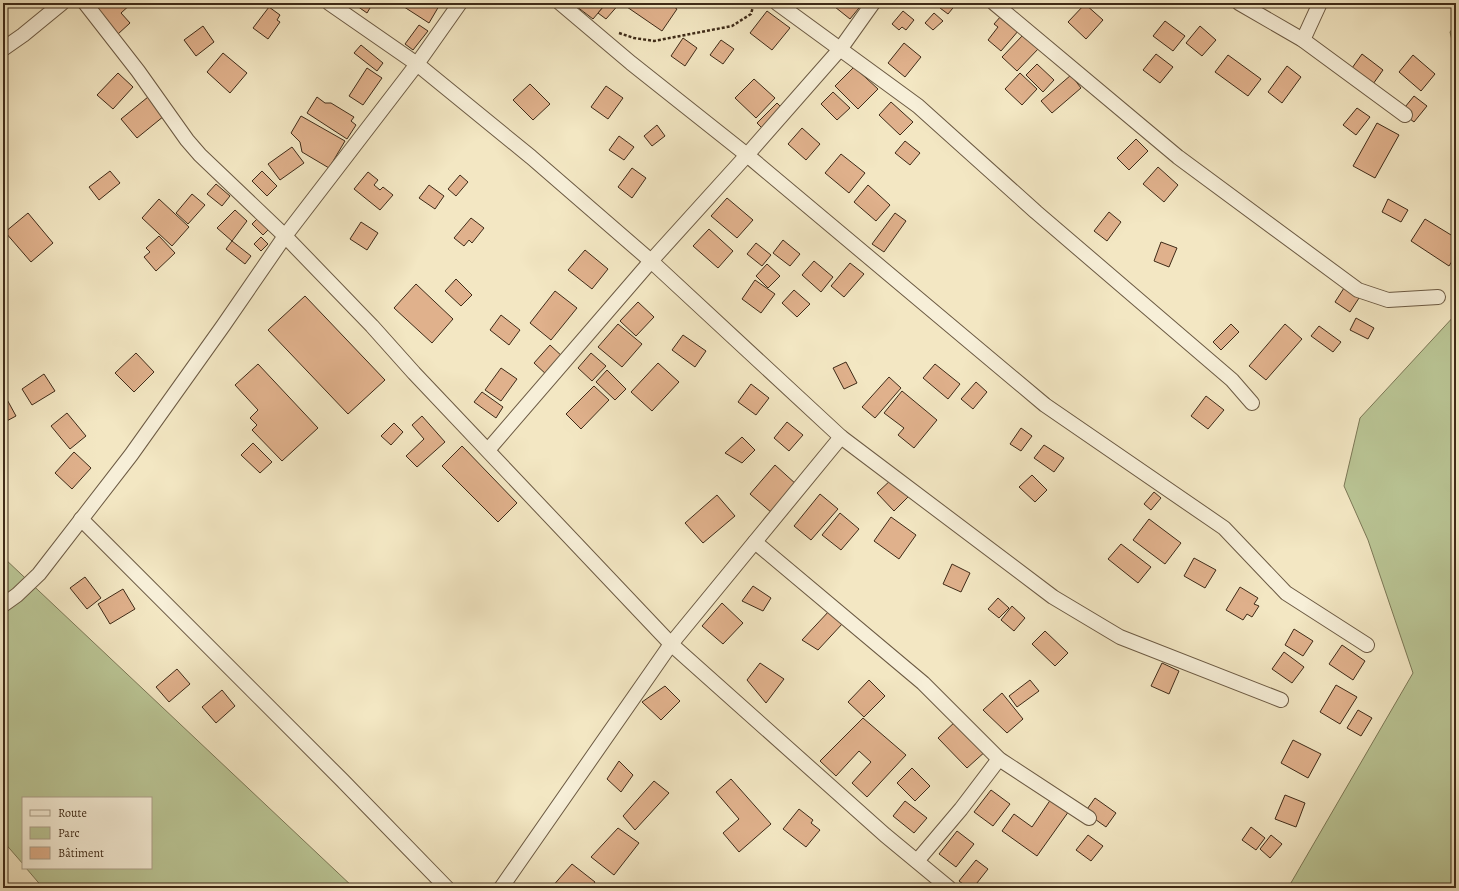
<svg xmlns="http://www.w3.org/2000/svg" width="1459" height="891" viewBox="0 0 1459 891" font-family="Alegreya,serif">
  <rect width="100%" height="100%" fill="#f3e7c3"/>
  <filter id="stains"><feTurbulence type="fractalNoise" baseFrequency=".005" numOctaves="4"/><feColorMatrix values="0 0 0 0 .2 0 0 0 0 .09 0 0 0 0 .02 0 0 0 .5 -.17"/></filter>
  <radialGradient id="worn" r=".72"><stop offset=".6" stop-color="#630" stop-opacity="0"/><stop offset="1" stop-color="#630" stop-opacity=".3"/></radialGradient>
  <g fill="#bac595" stroke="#7c7856">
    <path d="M1456,24v33l-6,-25z"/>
    <path d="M1456,314v574h-168l125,-215 -45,-133 -24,-54 16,-68z"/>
    <path d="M3,556l1,2 350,330h-311l-17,-20h125v-70h-128v66l-20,-23z"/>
  </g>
  <g fill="#e0b18c" stroke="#3f2b18">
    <path d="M92,3h40l-11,10 9,10 -12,11z"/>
    <path d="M190,3h9l-7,4z"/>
    <path d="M359,3h14l-6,10 -10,-7z"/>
    <path d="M398,3h36l5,3 -10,17z"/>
    <path d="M572,3h28l4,3 -11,13z"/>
    <path d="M600,3h20l-14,16 -8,-6 6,-7z"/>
    <path d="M630,3h38l9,6 -15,22 -35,-24z"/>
    <path d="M838,3h25l-13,16 -15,-12z"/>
    <path d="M944,3h13l-9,11 -8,-6z"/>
    <path d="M1085,4l18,16 -17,19 -18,-17z"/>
    <path d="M269,7l11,8 -3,5 3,2 -12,17 -15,-11z"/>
    <path d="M767,11l23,17 -18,22 -22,-17z"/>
    <path d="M903,11l11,9 -8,10 -4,-3 -3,3 -7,-6z"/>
    <path d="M934,13l9,8 -10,9 -8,-7z"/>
    <path d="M1001,16l18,14 -18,21 -13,-11 10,-13 -4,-3z"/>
    <path d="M1165,21l20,15 -12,15 -20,-15z"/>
    <path d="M419,25l9,6 -15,19 -8,-6z"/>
    <path d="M203,26l11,16 -18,14 -12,-16z"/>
    <path d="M1200,26l16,14 -14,16 -16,-13z"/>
    <path d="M1023,35l16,13 -22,23 -15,-14z"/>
    <path d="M683,38l14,10 -12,18 -14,-10z"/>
    <path d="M721,40l13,9 -11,15 -13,-9z"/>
    <path d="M904,43l17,14 -16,20 -17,-14z"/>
    <path d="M361,45l22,18 -6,8 -23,-18z"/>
    <path d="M223,53l24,20 -17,20 -23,-21z"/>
    <path d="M1156,54l17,13 -13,16 -17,-13z"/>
    <path d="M1362,54l21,16 -15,21 -21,-16z"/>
    <path d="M1228,55l33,24 -13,17 -33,-24z"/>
    <path d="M1413,55l22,19 -14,17 -22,-19z"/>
    <path d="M1037,64l17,16 -11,12 -17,-17z"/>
    <path d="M1287,66l14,11 -19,26 -14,-11z"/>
    <path d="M854,67l24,22 -20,20 -23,-23z"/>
    <path d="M367,68l15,10 -19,27 -14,-9z"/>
    <path d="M118,73l15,14 -20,22 -16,-14z"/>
    <path d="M1020,73l17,16 -15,16 -17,-16z"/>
    <path d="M1071,75l10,13 -29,25 -11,-12z"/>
    <path d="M754,79l21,19 -19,20 -21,-20z"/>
    <path d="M530,84l20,20 -17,16 -20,-20z"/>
    <path d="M606,86l17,12 -15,21 -17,-12z"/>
    <path d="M833,92l17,16 -13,12 -16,-16z"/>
    <path d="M1414,96l13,10 -13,16 -13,-10z"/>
    <path d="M148,97l16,19 -27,22 -16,-19z"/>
    <path d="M317,97l8,6h6l23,14 -3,4 5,4 -9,14 -40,-26z"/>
    <path d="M891,102l22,20 -13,13 -21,-20z"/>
    <path d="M777,103l6,6 -18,22 -8,-8z"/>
    <path d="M1357,108l13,9 -14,18 -13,-10z"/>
    <path d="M301,116l44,25 -16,27 -27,-16 -2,-10 -9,-9z"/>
    <path d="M1377,123l22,12 -24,43 -22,-12z"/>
    <path d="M657,125l8,11 -13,10 -8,-10z"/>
    <path d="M802,128l18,16 -14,16 -18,-16z"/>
    <path d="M619,136l15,11 -10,13 -15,-10z"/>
    <path d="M1136,139l12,12 -19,19 -12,-12z"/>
    <path d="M905,141l15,12 -10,12 -15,-12z"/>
    <path d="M292,147l12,16 -24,17 -12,-16z"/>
    <path d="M841,154l24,19 -16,20 -24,-20z"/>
    <path d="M1158,167l20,18 -14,17 -21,-18z"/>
    <path d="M632,168l14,10 -14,20 -14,-11z"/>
    <path d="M110,171l10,12 -21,17 -10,-13z"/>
    <path d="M262,171l15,15 -10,10 -15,-15z"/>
    <path d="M368,172l10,8 -4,5 6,5 3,-3 10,8 -13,15 -26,-21z"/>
    <path d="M460,175l8,7 -12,14 -8,-7z"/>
    <path d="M216,184l14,12 -8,10 -15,-12z"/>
    <path d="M429,185l15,11 -9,13 -16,-11z"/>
    <path d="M868,185l22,20 -14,16 -22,-19z"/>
    <path d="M192,194l13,11 -17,19 -12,-11z"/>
    <path d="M727,198l26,22 -16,18 -26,-22z"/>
    <path d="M159,199l30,28 -17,19 -30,-28z"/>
    <path d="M1388,199l20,11 -7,12 -19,-10z"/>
    <path d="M235,210l12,11 -15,20 -15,-13z"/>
    <path d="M1109,212l12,10 -14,19 -13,-10z"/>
    <path d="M28,213l25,30 -22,19 -26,-30z"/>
    <path d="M895,213l11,8 -22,31 -12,-8z"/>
    <path d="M258,218l11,11 -6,6 -11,-11z"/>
    <path d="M471,218l13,10 -12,15 -3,-3 -5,6 -10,-8z"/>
    <path d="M1425,219l31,19v17l-7,11 -38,-25z"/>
    <path d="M361,222l17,11 -11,17 -17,-11z"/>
    <path d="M709,229l24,22 -15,17 -25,-22z"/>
    <path d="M159,236l16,17 -19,18 -12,-14 6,-5 -4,-4z"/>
    <path d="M261,237l7,7 -7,7 -7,-7z"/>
    <path d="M783,240l17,14 -10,12 -17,-13z"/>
    <path d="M232,241l19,15 -6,8 -19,-15z"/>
    <path d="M1161,242l16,6 -8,19 -15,-6z"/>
    <path d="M756,243l15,12 -9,11 -15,-12z"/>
    <path d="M585,250l23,19 -16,20 -24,-19z"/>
    <path d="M814,261l19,16 -12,15 -19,-17z"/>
    <path d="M850,263l14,11 -20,23 -13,-11z"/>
    <path d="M767,264l13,12 -12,12 -12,-12z"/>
    <path d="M456,279l16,16 -11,11 -16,-15z"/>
    <path d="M755,280l20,14 -14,19 -19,-14z"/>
    <path d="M416,284l37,35 -21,24 -38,-35z"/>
    <path d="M1344,288l15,10 -9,14 -15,-10z"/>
    <path d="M794,290l16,14 -13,13 -15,-14z"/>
    <path d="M555,291l22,17 -26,32 -21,-17z"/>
    <path d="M305,296l80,84 -37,34 -80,-84z"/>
    <path d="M638,302l16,15 -18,19 -16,-15z"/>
    <path d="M501,315l19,15 -11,15 -19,-15z"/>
    <path d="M1356,318l18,10 -6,11 -18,-9z"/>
    <path d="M618,324l24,20 -20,23 -24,-20z"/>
    <path d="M1231,324l8,8 -18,18 -8,-8z"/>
    <path d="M1285,324l17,15 -36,41 -17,-14z"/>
    <path d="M1319,326l22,16 -8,10 -22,-16z"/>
    <path d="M683,335l23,16 -11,16 -23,-17z"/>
    <path d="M550,345l14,13 -16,18 -14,-13z"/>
    <path d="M136,353l18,19 -20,20 -19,-19z"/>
    <path d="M591,353l15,13 -14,15 -14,-13z"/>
    <path d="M846,362l11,21 -13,6 -11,-21z"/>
    <path d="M658,363l21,19 -27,29 -21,-19z"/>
    <path d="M258,364l60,64 -36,33 -30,-31 5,-5 -7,-7 8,-8 -23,-25z"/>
    <path d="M935,364l25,20 -12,15 -25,-21z"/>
    <path d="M501,368l16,11 -16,22 -16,-11z"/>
    <path d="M607,370l19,19 -11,11 -19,-18z"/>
    <path d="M44,374l11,17 -23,14 -10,-16z"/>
    <path d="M889,377l12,11 -26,30 -13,-11z"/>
    <path d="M976,382l11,10 -14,17 -12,-10z"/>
    <path d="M751,384l18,14 -13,17 -18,-13z"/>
    <path d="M594,386l15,14 -28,29 -15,-15z"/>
    <path d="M902,391l35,29 -23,28 -16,-13 6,-7 -20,-15z"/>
    <path d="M482,392l21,15 -7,11 -22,-16z"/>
    <path d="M4,394l12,22 -13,7v-28z"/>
    <path d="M1206,396l18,14 -16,19 -17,-13z"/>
    <path d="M67,413l19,23 -16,13 -19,-23z"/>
    <path d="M422,416l23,26 -28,25 -11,-11 18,-17 -12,-14z"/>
    <path d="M787,422l16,13 -14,16 -15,-13z"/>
    <path d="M394,423l9,9 -12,13 -10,-9z"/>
    <path d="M1021,428l11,8 -11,15 -11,-7z"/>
    <path d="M742,437l13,13 -13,13 -17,-10z"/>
    <path d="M253,443l19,19 -12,11 -19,-18z"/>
    <path d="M1044,445l20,13 -10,14 -20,-14z"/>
    <path d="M462,446l55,57 -19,19 -56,-56z"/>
    <path d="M74,452l17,16 -19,21 -17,-16z"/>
    <path d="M775,465l22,20 -25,28 -22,-19z"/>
    <path d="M1032,475l15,15 -12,12 -16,-15z"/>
    <path d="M893,478l17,17 -16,16 -17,-18z"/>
    <path d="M1154,492l7,6 -10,12 -7,-6z"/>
    <path d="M820,494l18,15 -27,31 -17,-14z"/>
    <path d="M717,495l18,21 -32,27 -18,-20z"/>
    <path d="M840,513l19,16 -18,21 -19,-15z"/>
    <path d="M891,517l25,18 -17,24 -25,-18z"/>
    <path d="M1149,519l32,24 -16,21 -32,-24z"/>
    <path d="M1121,544l30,23 -13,16 -30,-24z"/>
    <path d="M1194,558l22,12 -11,18 -21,-12z"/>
    <path d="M952,564l18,9 -9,19 -18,-8z"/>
    <path d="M85,577l16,21 -14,11 -17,-21z"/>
    <path d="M753,586l18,12 -8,13 -21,-10z"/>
    <path d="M1240,587l18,11 -4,6 5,2 -7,11 -5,-3 -4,6 -17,-10z"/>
    <path d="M123,589l12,20 -25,15 -12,-20z"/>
    <path d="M998,598l11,10 -10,10 -11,-9z"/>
    <path d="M722,603l21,20 -20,21 -21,-18z"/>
    <path d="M1012,606l13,12 -11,13 -13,-11z"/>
    <path d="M830,610l13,13 -25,27 -16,-10z"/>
    <path d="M1294,629l19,12 -10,15 -18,-11z"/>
    <path d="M1045,631l23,22 -13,13 -23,-22z"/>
    <path d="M1342,645l23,16 -12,19 -24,-16z"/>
    <path d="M1284,652l20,15 -12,16 -20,-14z"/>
    <path d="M760,663l24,16 -18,24 -19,-23z"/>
    <path d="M1162,663l17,8 -10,23 -18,-8z"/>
    <path d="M177,669l13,15 -21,18 -13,-15z"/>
    <path d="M869,680l16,16 -21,21 -16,-15z"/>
    <path d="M1030,680l9,11 -22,16 -8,-11z"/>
    <path d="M1336,685l21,12 -17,27 -20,-12z"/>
    <path d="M665,686l15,15 -19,19 -19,-18z"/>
    <path d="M222,690l13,16 -19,17 -14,-16z"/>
    <path d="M1002,693l21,26 -16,14 -24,-23z"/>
    <path d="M1358,710l14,8 -11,18 -14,-8z"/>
    <path d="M863,718l43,37 -39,42 -15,-14 19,-21 -12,-11 -23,25 -16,-15z"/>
    <path d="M958,719l29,31 -20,18 -29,-30z"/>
    <path d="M1293,740l28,14 -13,24 -27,-15z"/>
    <path d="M619,761l14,14 -12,17 -14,-13z"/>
    <path d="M912,768l18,18 -15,15 -18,-18z"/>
    <path d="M731,779l40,45 -32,28 -16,-19 16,-14 -23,-27z"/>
    <path d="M654,781l15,12 -34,37 -12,-14z"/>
    <path d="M991,790l19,14 -17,22 -19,-14z"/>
    <path d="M1285,795l20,8 -9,24 -21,-8z"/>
    <path d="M1095,798l21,15 -10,14 -21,-15z"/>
    <path d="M1051,799l18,12 -32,45 -35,-25 12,-17 18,13z"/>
    <path d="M905,801l22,17 -13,15 -21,-17z"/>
    <path d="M799,809l14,11 -2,3 9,7 -14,17 -23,-18z"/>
    <path d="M1251,827l14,11 -9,12 -14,-10z"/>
    <path d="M618,828l21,15 -25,32 -23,-18z"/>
    <path d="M957,831l17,13 -18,23 -17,-13z"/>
    <path d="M1088,835l15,11 -12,15 -15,-11z"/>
    <path d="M1271,835l11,9 -12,14 -10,-9z"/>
    <path d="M976,860l12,9 -15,19h-5l-9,-7z"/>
    <path d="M572,864l23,18 -4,6h-40z"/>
  </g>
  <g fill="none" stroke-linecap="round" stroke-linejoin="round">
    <g stroke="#6c5a43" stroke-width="16">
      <g id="minor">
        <path d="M85,3l53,68 49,69 13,15 85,81 87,90 42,47 257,271 214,191 64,53"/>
        <path d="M329,3l88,61 114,93 120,104 190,176 212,160 67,40 161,63"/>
        <path d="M560,3l71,60 116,92 298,250 179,123 62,65 81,52"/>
        <path d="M777,3l141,103 118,106 196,168 20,23"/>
        <path d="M994,3l184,154 180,133 30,10 50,-3"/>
        <path d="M1239,3l64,37 102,75"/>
        <path d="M1303,40l17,-37"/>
        <path d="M3,49l20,-14 39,-32"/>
        <path d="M488,450l163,-189 96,-106 94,-107 32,-45"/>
        <path d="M81,519l261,261 105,108"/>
        <path d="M755,542l168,141 76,76 90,59"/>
        <path d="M3,605l14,-10 22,-21 92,-119 92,-129 62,-90 132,-172 43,-61"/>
        <path d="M917,861l44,-52 38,-50"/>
        <path d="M501,888l170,-244 170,-207"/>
      </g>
    </g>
    <path stroke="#3f2b18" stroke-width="2.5" stroke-dasharray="3 2" stroke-linecap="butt" d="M619,33l15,5 20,3 78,-15 19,-12 3,-11"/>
    <use href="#minor" stroke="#f7efd8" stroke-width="14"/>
  </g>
  <rect width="1459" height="891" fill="none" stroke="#f3e7c3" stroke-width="16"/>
  <rect x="4" y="4" width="1451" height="883" fill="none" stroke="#3f2b18" stroke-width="2"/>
  <rect x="8" y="8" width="1443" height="875" fill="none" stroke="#3f2b18"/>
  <rect x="22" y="797" width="130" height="72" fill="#f7efd8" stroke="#ada18b"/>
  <rect x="30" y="810" width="20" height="6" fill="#f7efd8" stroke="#ada18b"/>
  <text x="58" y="817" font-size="12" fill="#3f2b18">Route</text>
  <rect x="30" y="827" width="20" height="12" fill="#bac595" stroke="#ada18b"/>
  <text x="58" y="837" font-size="12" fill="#3f2b18">Parc</text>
  <rect x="30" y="847" width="20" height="12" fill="#e0b18c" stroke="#ada18b"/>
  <text x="58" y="857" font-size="12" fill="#3f2b18">Bâtiment</text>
  <rect width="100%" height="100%" filter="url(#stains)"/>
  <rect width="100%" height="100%" fill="url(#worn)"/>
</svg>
